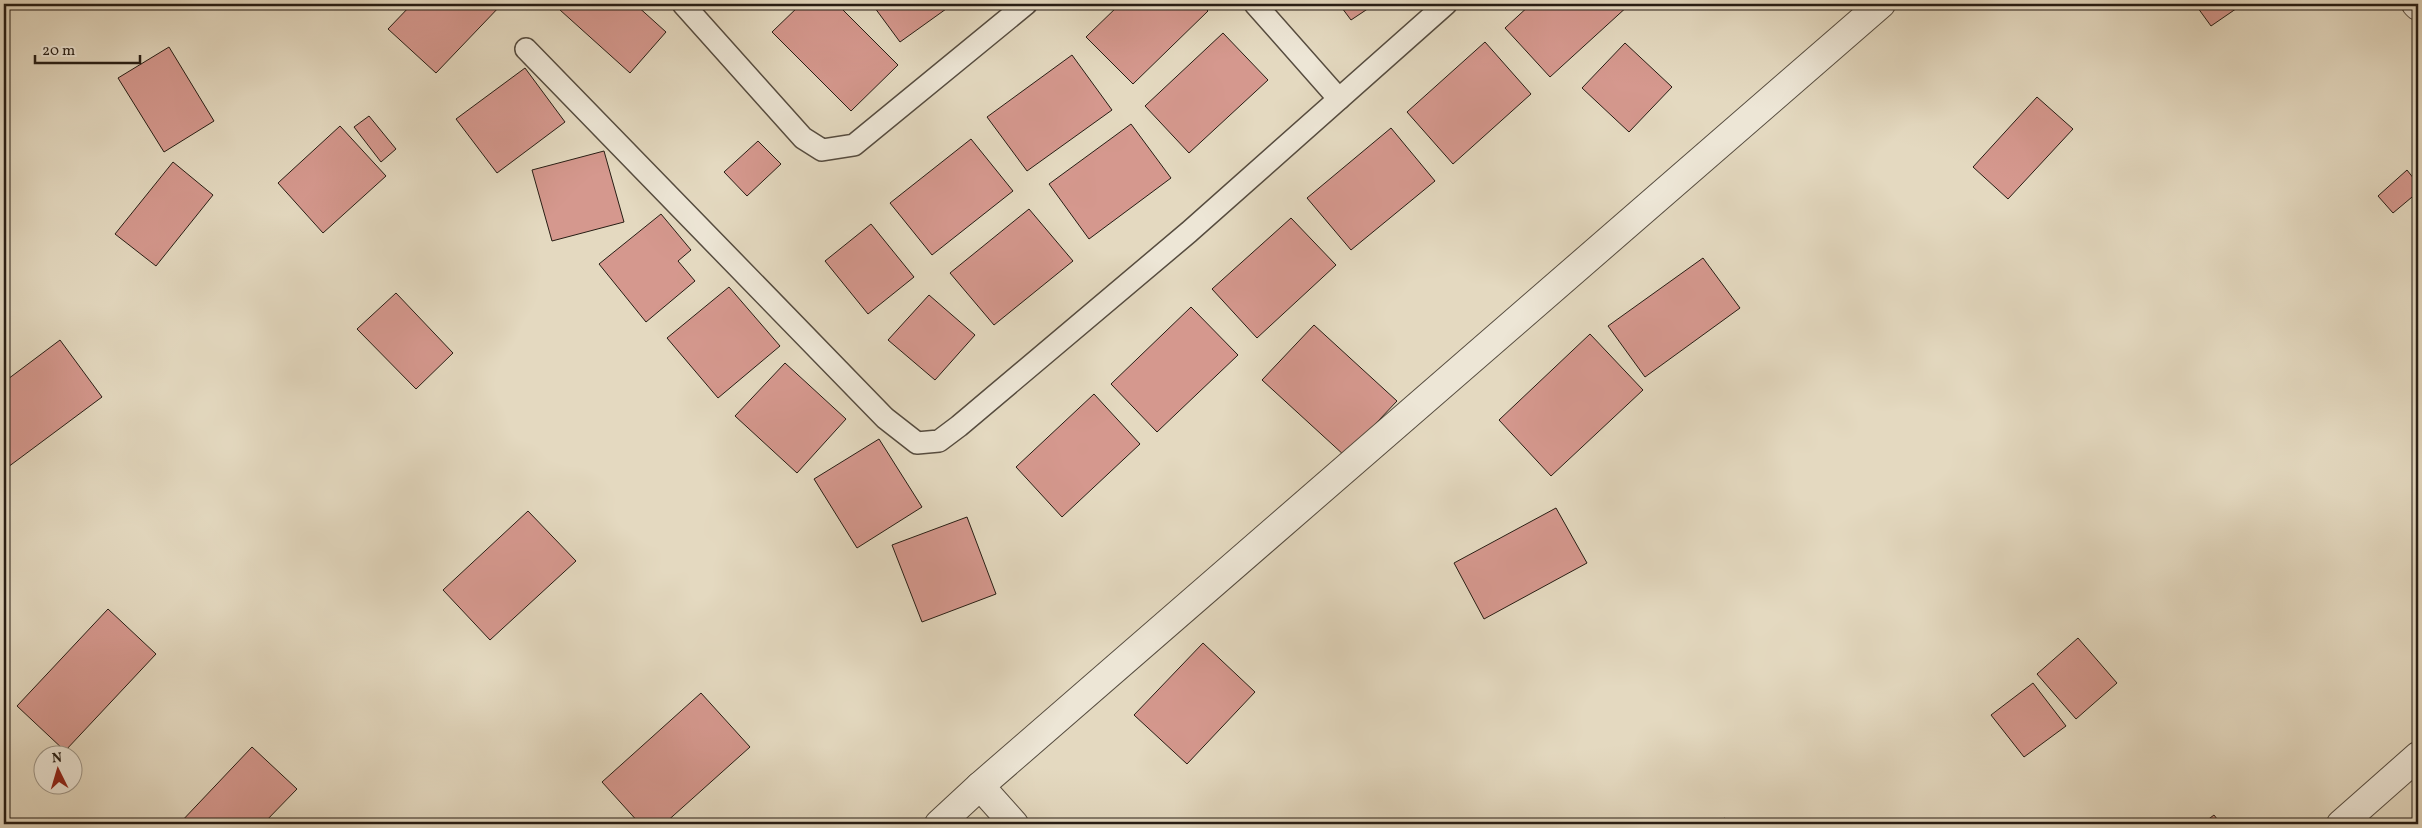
<svg xmlns="http://www.w3.org/2000/svg" width="2422" height="828" viewBox="0 0 2422 828" font-family="Vollkorn,serif">
  <rect width="100%" height="100%" fill="#e4d9c0"/>
  <filter id="stains"><feTurbulence type="fractalNoise" baseFrequency=".004" numOctaves="4"/><feColorMatrix values="0 0 0 0 .2 0 0 0 0 .09 0 0 0 0 .02 0 0 0 .5 -.17"/></filter>
  <radialGradient id="worn" r=".72"><stop offset=".6" stop-color="#630" stop-opacity="0"/><stop offset="1" stop-color="#630" stop-opacity=".3"/></radialGradient>
  <g fill="#d5988e" stroke="#271d14">
    <path d="M412,4h90l-66,69 -48,-44z"/>
    <path d="M566,4h69l31,28 -36,41 -70,-63z"/>
    <path d="M801,4h36l61,61 -47,46 -79,-79z"/>
    <path d="M872,4h81l-53,38z"/>
    <path d="M1120,4h81l7,7 -75,73 -47,-47z"/>
    <path d="M1339,4h36l-24,16z"/>
    <path d="M1531,4h97l1,1 -79,72 -45,-49z"/>
    <path d="M2195,4h48l-32,22z"/>
    <path d="M1223,33l45,47 -79,73 -44,-47z"/>
    <path d="M1485,42l46,52 -78,70 -46,-52z"/>
    <path d="M1625,43l47,44 -43,45 -47,-44z"/>
    <path d="M169,47l45,74 -50,31 -46,-74z"/>
    <path d="M1072,55l40,55 -85,61 -40,-54z"/>
    <path d="M525,68l40,54 -68,51 -41,-54z"/>
    <path d="M2037,97l36,32 -65,70 -35,-32z"/>
    <path d="M369,116l27,33 -15,13 -27,-35z"/>
    <path d="M1131,124l40,54 -82,61 -40,-55z"/>
    <path d="M340,126l46,50 -63,57 -45,-50z"/>
    <path d="M1391,128l44,53 -84,69 -44,-52z"/>
    <path d="M971,139l42,52 -81,64 -42,-52z"/>
    <path d="M758,141l23,23 -34,32 -23,-24z"/>
    <path d="M604,151l20,71 -72,19 -20,-71z"/>
    <path d="M173,162l40,33 -57,71 -41,-32z"/>
    <path d="M2407,170l11,14v8l-25,21 -15,-17z"/>
    <path d="M1029,209l44,52 -79,64 -44,-52z"/>
    <path d="M661,214l30,36 -13,11 17,20 -49,41 -47,-58z"/>
    <path d="M1291,218l45,47 -79,73 -45,-49z"/>
    <path d="M871,224l43,53 -46,37 -43,-53z"/>
    <path d="M1703,258l37,50 -95,69 -37,-51z"/>
    <path d="M729,287l51,59 -62,52 -51,-60z"/>
    <path d="M396,293l57,60 -37,36 -59,-60z"/>
    <path d="M929,295l46,40 -40,45 -47,-40z"/>
    <path d="M1191,307l47,48 -81,77 -46,-48z"/>
    <path d="M1314,325l83,76 -52,55 -83,-76z"/>
    <path d="M1590,334l53,56 -92,86 -52,-56z"/>
    <path d="M60,340l42,57 -98,73v-88z"/>
    <path d="M785,363l61,56 -49,54 -62,-57z"/>
    <path d="M1094,394l46,50 -78,73 -46,-50z"/>
    <path d="M879,439l43,68 -65,41 -43,-69z"/>
    <path d="M1556,508l31,55 -103,56 -30,-56z"/>
    <path d="M528,511l48,50 -86,79 -47,-50z"/>
    <path d="M967,517l29,77 -74,28 -30,-77z"/>
    <path d="M108,609l48,45 -91,97 -48,-45z"/>
    <path d="M2078,638l39,45 -41,36 -39,-45z"/>
    <path d="M1203,643l52,49 -68,72 -53,-49z"/>
    <path d="M2033,683l33,43 -42,31 -33,-42z"/>
    <path d="M701,693l49,54 -86,77h-24l-38,-42z"/>
    <path d="M252,747l45,42 -34,35h-84z"/>
    <path d="M2214,815l7,9h-19z"/>
    <path d="M1725,818l4,6h-14z"/>
  </g>
  <g fill="none" stroke-linecap="round" stroke-linejoin="round">
    <g stroke="#564c3f" stroke-width="24">
      <g id="service">
        <path d="M683,4l120,134 19,12 32,-5 172,-141"/>
        <path d="M1255,4l84,95"/>
        <path d="M526,49l359,369 32,25 22,-2 20,-15 230,-194 257,-228"/>
      </g>
    </g>
    <g stroke="#564c3f" stroke-width="30">
      <g id="minor">
        <path d="M2416,4l2,2"/>
        <path d="M980,786l34,38"/>
        <path d="M939,824l41,-38 901,-782"/>
        <path d="M2341,824l77,-68"/>
      </g>
    </g>
    <use href="#service" stroke="#ede6d6" stroke-width="21"/>
    <use href="#minor" stroke="#ede6d6" stroke-width="28"/>
  </g>
  <rect width="2422" height="828" fill="none" stroke="#e4d9c0" stroke-width="20"/>
  <rect x="5" y="5" width="2412" height="818" fill="none" stroke="#271d14" stroke-width="2.5"/>
  <rect x="10" y="10" width="2402" height="808" fill="none" stroke="#271d14"/>
  <g transform="translate(58 770) rotate(355)"><circle r="24" fill="#ede6d6" stroke="#9e9688"/>
  <path d="M0-4L9 19L0 12L-9 19Z" fill="#8f2418"/>
  <text y="-8" font-size="14" font-weight="bold" text-anchor="middle" fill="#271d14">N</text>
  </g>
  <path d="M35 55v8h105v-8" fill="none" stroke="#271d14" stroke-width="2.5"/>
  <text x="42" y="55" font-size="15" fill="#271d14" stroke="#ede6d6" stroke-width="4" paint-order="stroke">20 m</text>
  <rect width="100%" height="100%" filter="url(#stains)"/>
  <rect width="100%" height="100%" fill="url(#worn)"/>
</svg>
